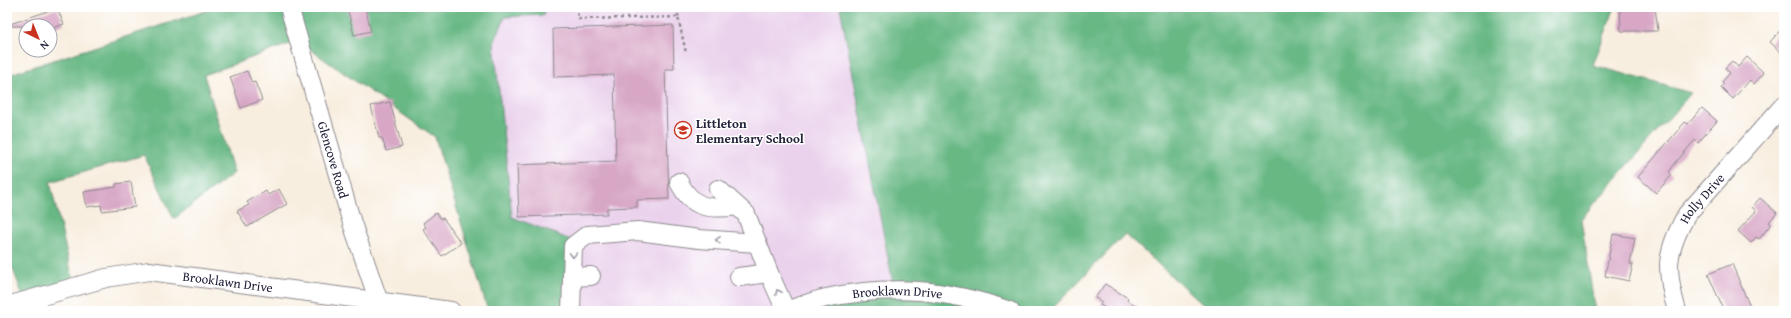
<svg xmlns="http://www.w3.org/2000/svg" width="1791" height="318" viewBox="0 0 1791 318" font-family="'Gentium Book Plus',serif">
  <rect width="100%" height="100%" fill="#fff"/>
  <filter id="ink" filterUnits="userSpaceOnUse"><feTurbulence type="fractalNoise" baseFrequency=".025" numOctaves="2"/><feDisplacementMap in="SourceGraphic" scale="8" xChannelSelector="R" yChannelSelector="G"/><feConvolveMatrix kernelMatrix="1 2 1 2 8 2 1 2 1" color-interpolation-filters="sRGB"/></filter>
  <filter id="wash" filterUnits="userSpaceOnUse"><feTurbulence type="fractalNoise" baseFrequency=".012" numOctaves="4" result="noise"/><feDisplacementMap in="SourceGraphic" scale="16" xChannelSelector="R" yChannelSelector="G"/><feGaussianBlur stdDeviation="0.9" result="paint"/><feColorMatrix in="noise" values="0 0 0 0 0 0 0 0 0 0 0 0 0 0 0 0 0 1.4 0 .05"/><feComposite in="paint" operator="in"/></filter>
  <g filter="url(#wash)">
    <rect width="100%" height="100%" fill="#f8eedf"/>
    <path fill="#ead1ec" d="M545,7h295l54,283 -101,16 -19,5h-202l4,-69 -64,-25 -18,-174 11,-26 38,-2z"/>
    <g fill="#67b884" stroke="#446d60">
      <path d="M218,7h327l-2,8 -38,2 -11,26 18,174 64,25 -4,69h-84l-53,-174 -137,-96 -94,34 30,98 -60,46 -30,-64 -94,27 25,106 -50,14 -18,-49v-178z"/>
      <path d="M840,7h775l-22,58 98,28 -110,126 14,92h-385l-85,-77 -75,77h-52l-31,-10v10h-193l19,-5 101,-17z"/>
    </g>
    <g id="blocks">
      <g fill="#d8a7c6">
        <path d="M347,7h18l6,24 -17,4z"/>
        <path d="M1620,7h35l3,24h-37z"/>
        <path d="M57,8l7,16 -14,5v-3h-39l-1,-2z"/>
        <path d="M673,25l1,44h-9l4,130 -32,1v7l-30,1v6l-88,3 -2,-52 99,-4 -2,-86 -60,2 -1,-48z"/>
        <path d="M1784,26v29l-14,-13z"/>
        <path d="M1747,57l17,16 -10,11 -4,-4 -17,19 -12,-12 3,-3 -2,-2 8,-9 -5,-5 7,-7 6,6z"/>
        <path d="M247,71l5,12 3,-1 7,18 -21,8 -11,-31z"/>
        <path d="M390,102l12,45 -16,4 -4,-13h-3l-8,-32z"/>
        <path d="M1702,108l15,13 -19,22 -3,-3 -18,21 -8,11 3,3 -16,18 -18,-16 47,-55 3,2z"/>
        <path d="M131,182l4,25 -33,4 -1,-6 -14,2 -3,-15 32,-5v-3z"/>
        <path d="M279,189l8,15 -40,23 -10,-16 12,-6 -2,-3 19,-11 2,4z"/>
        <path d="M1760,198l17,15 -8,9 2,2 -12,15 -3,-2 -5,6 -13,-12 18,-20 -4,-4z"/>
        <path d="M436,213l5,6 2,-1 18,25 -19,13 -19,-27 3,-2 -3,-4z"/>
        <path d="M1613,234l22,4 -5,26h3l-4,17 -24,-5z"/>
        <path d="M1732,264l18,43 -8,4h-18l-16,-37z"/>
        <path d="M1105,284l23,14 -1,2 17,11h-34l-10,-6 2,-3 -7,-4z"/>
      </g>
    </g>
  </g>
  <g filter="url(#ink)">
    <use href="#blocks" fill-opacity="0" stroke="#8d888d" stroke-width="1"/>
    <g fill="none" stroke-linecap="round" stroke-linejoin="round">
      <g stroke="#8d888d" stroke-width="20">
        <g id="minor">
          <path id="s1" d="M289,7l63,216 30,88"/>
          <path d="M679,182c13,27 31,28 58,24"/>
          <path d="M718,189l28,25 23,59 17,38"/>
          <path d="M572,277l19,-1"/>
          <path d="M739,277l30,-4"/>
          <path id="s2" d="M7,306l99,-28 43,-7 302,40"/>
          <path d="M571,311l2,-65 14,-11 51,-4 61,8 58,4"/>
          <path id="s3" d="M785,311c14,-4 27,-10 41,-13 66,-14 120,-9 184,13"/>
          <path id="s4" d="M1677,311c-12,-42 -12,-58 10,-97l97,-109"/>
        </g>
      </g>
      <g stroke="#8d888d" stroke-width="2.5" stroke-dasharray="3 3" stroke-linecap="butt">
        <path d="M577,7l1,12 100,-2 8,36"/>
        <path d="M678,17v-10"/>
      </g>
      <use href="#minor" stroke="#fff" stroke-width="18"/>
    </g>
    <defs><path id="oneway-chevron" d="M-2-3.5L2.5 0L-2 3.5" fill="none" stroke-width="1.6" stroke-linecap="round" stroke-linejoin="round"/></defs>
    <g stroke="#9c9ca7">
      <use href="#oneway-chevron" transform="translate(718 240) rotate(-176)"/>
      <use href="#oneway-chevron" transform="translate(573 255) rotate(91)"/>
      <use href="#oneway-chevron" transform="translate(778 292) rotate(-115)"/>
    </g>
  </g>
  <defs>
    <g id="school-ring" transform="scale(0.9)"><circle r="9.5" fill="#fff" stroke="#c8321e" stroke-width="1.5"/><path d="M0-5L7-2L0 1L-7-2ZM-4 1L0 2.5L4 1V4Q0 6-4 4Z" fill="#c8321e"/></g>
  </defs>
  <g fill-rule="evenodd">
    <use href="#school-ring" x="683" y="130"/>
  </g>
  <g text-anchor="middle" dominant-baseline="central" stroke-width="3" stroke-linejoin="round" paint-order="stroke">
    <g font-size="13" font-weight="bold" fill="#22223b" stroke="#fff" text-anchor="start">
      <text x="696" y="123">Littleton<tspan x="696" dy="15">Elementary School</tspan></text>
    </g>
    <g font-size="13" fill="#22223b" stroke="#fff">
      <text stroke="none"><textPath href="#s1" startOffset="159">Glencove Road</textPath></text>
      <text stroke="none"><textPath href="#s4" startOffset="123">Holly Drive</textPath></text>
      <text stroke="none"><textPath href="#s2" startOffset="226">Brooklawn Drive</textPath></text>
      <text stroke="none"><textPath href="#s3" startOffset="115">Brooklawn Drive</textPath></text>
    </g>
  </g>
  <rect width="1791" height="318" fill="none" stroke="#fff" stroke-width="24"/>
  <g transform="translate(38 38) rotate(137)"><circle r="19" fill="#ffffff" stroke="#a7a7b1"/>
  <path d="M0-3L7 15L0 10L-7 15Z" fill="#c8321e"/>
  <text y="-6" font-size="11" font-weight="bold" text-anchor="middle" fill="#22223b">N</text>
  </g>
</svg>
